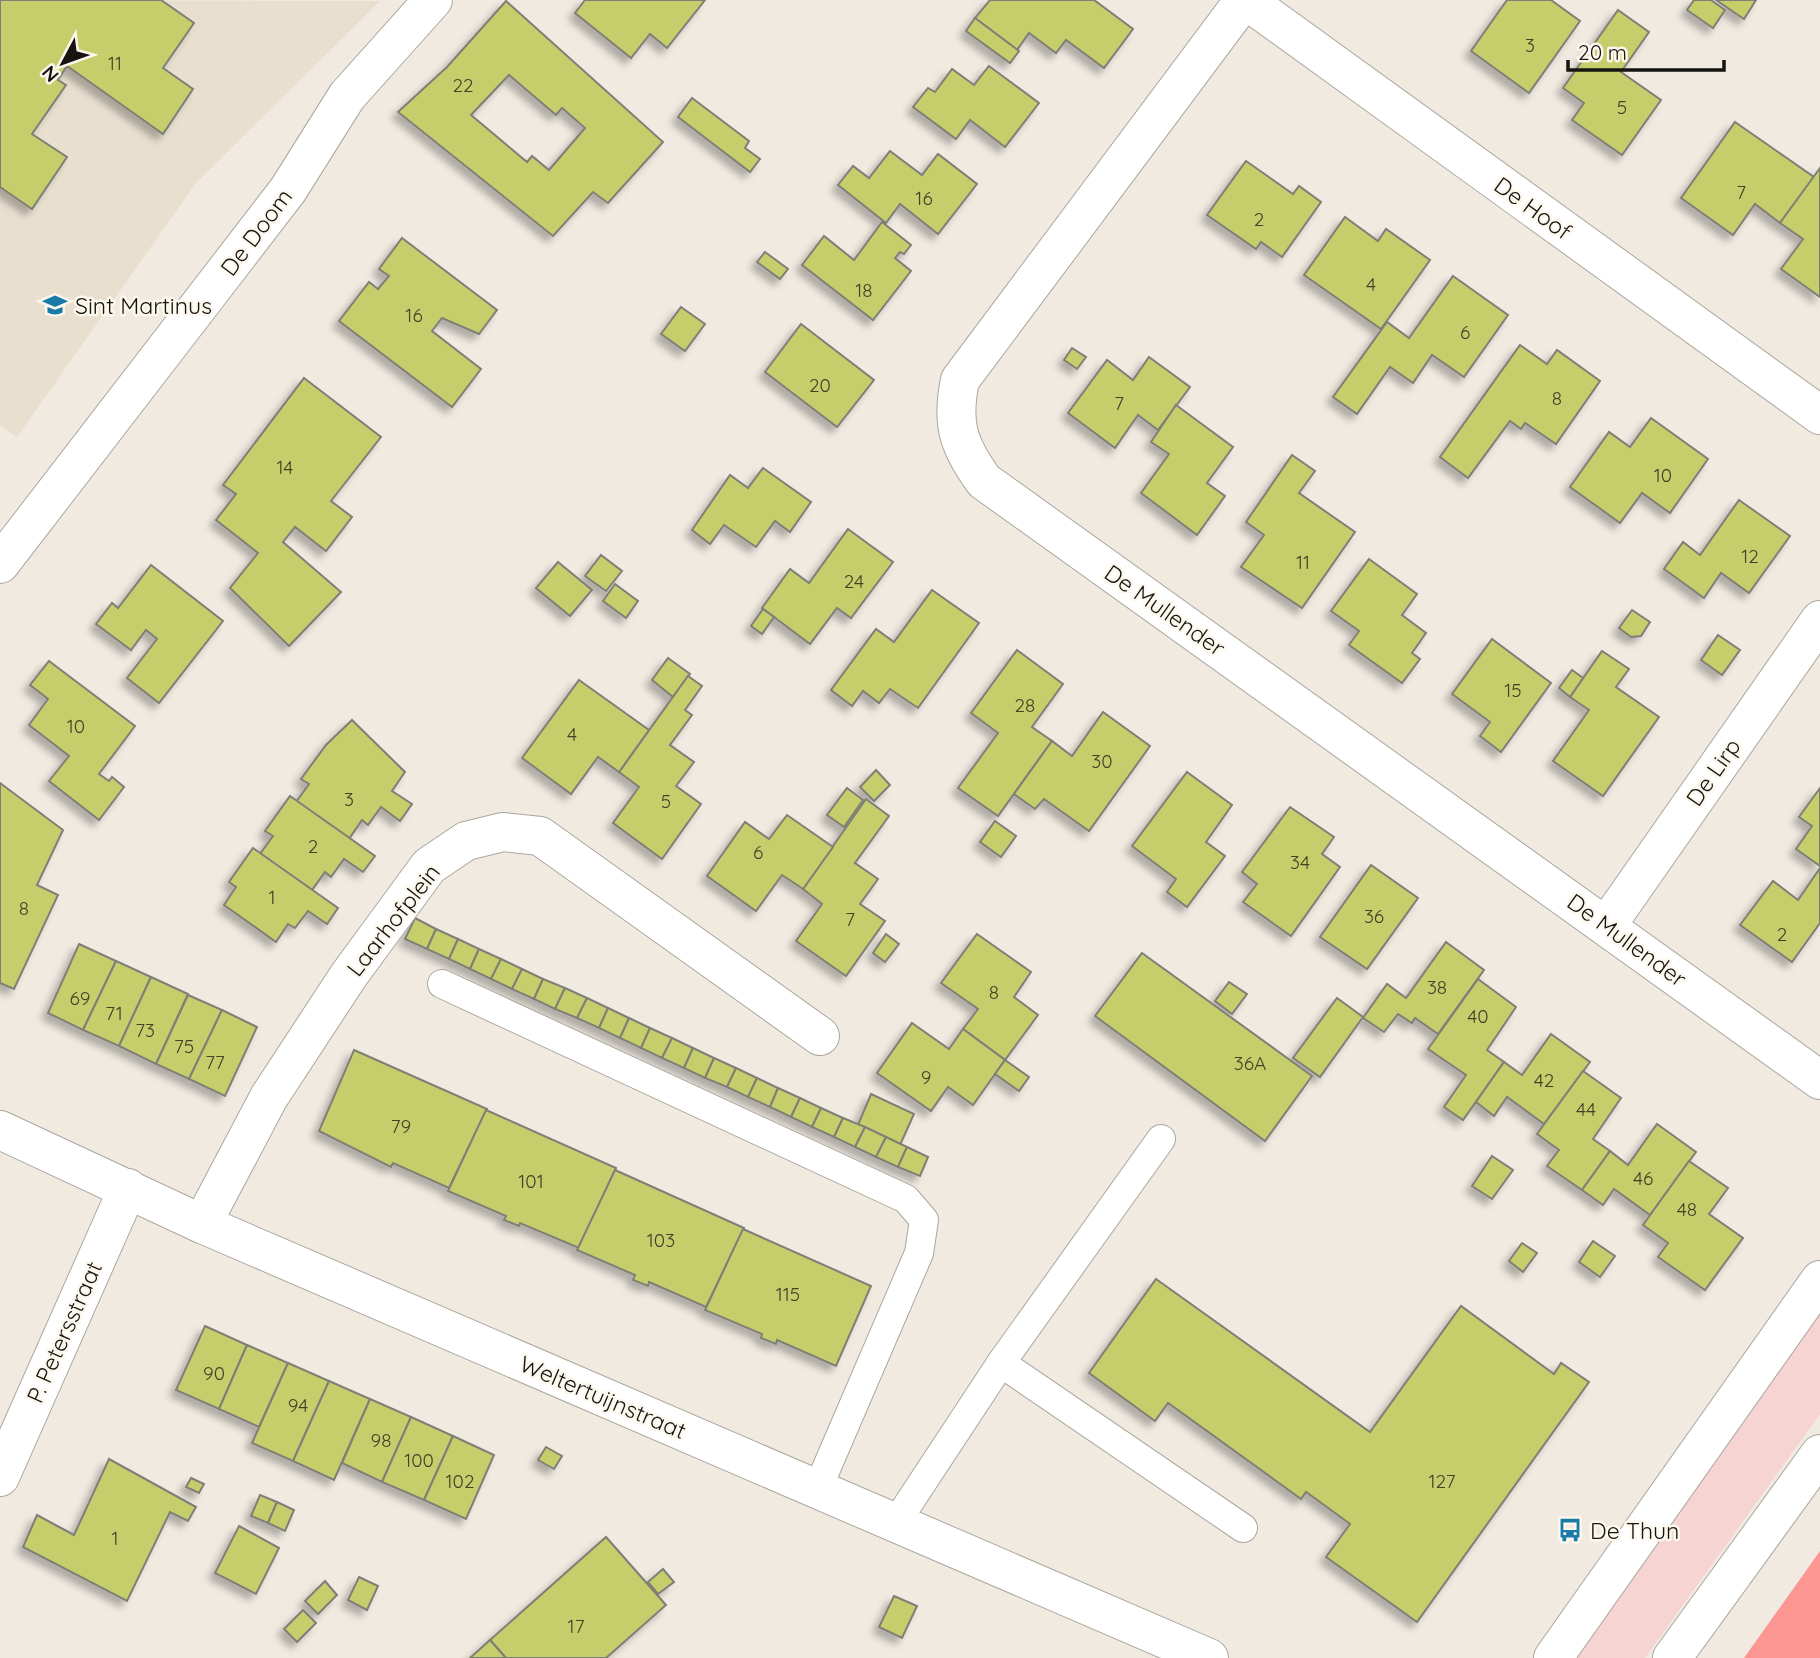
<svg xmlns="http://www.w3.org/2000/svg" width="1820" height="1658" viewBox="0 0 1820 1658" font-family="Quicksand,sans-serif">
  <defs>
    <filter id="shadow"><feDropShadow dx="-6" dy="6" stdDeviation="3.5" flood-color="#0004"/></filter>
  </defs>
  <rect width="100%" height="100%" fill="#f0eae1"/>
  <path fill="#e8dfcf" d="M0,0l380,1 -184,182 -179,254 -17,-11z"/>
  <path fill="#f6d4d2" d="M1820,1310v104l-175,244h-74z"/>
  <path fill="#fc9693" d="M1820,1551v107h-76z"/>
  <g fill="#c6ce6c" stroke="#7e7f76" stroke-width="2" fill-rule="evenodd" filter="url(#shadow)">
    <path d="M0,0h161l33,23 -31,45 30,21 -30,45 -96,-68 -9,14 8,5 -34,49 35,23 -35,52 -32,-22z"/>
    <path d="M585,0h120l-38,48 -17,-14 -19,24 -56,-45z"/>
    <path d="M990,0h104l39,29 -29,39 -38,-28 -10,13 -27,-20 -12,17 -42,-32z"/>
    <path d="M1507,0h44l29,21 -51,72 -58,-42z"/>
    <path d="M1694,0h17l14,10 -12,18 -26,-18z"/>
    <path d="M1716,0h40l-12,19z"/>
    <path d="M506,1l157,141 -55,61 -15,-11 -40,44 -155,-124 49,-45zM509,75l47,40 6,-7 23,20 -36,42 -17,-14 -5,6 -56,-47z"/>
    <path d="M1618,10l31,22 -28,40 40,28 -39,55 -50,-35 12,-17 -21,-15z"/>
    <path d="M975,18l44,33 -9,12 -44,-32z"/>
    <path d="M989,66l50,37 -34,44 -35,-27 -14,19 -43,-32 15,-19 7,4 17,-23 22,16z"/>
    <path d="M692,98l57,43 -4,7 15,11 -10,13 -72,-55z"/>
    <path d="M1735,122l79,55 -34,46 -25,-19 -22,31 -52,-37z"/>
    <path d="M890,151l32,24 16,-21 39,30 -39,50 -38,-30 -14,19 -48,-38 15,-19 16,12z"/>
    <path d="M1246,161l47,33 6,-8 22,16 -39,55 -21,-15 -5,7 -49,-34z"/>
    <path d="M1820,168v129l-39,-28 22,-30 -23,-16z"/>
    <path d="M1345,217l33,24 8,-12 44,31 -49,69 -77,-54z"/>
    <path d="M882,222l29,23 -7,9 -4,-2 -5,6 16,13 -38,49 -71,-55 22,-29 30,24z"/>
    <path d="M402,238l95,72 -18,24 -37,-16 -10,13 49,38 -29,38 -113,-86 30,-39 9,7 11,-13 -10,-7z"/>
    <path d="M765,252l23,17 -8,10 -23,-17z"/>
    <path d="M1453,276l55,39 -44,62 -32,-22 -19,28 -23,-16 -33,47 -24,-17 54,-75 22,16z"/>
    <path d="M681,307l24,17 -20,27 -24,-17z"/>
    <path d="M801,324l73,56 -37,47 -72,-55z"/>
    <path d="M1520,345l27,19 10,-14 43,31 -44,63 -31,-21 -4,6 -11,-8 -42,57 -28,-21z"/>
    <path d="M1072,348l14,9 -9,12 -13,-9z"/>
    <path d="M1149,357l41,30 -32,43 -20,-15 -23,33 -47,-35 39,-53 26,20z"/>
    <path d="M304,378l77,59 -50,64 21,16 -26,34 -31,-24 -12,15 58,50 -52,54 -59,-58 28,-35 -42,-33 20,-26 -13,-9z"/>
    <path d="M1176,405l57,42 -26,36 18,13 -28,39 -56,-42 28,-39 -18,-12z"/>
    <path d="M1651,418l57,41 -38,54 -28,-20 -22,30 -50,-36 39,-55 21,15z"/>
    <path d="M1292,455l23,16 -16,22 56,39 -53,76 -61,-41 23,-32 -18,-13z"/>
    <path d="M763,468l48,34 -21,30 -15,-11 -19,26 -32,-22 -14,19 -18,-14 38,-55 18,13z"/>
    <path d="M1739,500l51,36 -41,57 -28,-20 -17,25 -40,-29 19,-27 17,13z"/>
    <path d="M848,529l45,33 -42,56 -14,-10 -27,36 -48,-36 28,-39 19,14z"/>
    <path d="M601,555l21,16 -16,20 -21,-15z"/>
    <path d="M1369,559l48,35 -15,21 24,18 -14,20 8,6 -18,24 -53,-38 10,-14 -28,-20z"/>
    <path d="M558,562l34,28 -22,26 -34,-28z"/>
    <path d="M151,565l72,56 -64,82 -32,-25 30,-39 -11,-9 -15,20 -35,-26 16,-21 6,5z"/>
    <path d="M615,584l23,17 -12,17 -23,-17z"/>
    <path d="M932,590l47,33 -61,85 -28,-19 -11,14 -16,-12 -11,15 -21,-16 45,-61 18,13z"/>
    <path d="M763,609l11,8 -12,17 -11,-8z"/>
    <path d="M1632,610l18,12 -9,14 -10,1 -12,-9z"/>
    <path d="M1718,635l22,15 -18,25 -21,-15z"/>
    <path d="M1492,639l59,44 -50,69 -21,-16 10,-14 -38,-28z"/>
    <path d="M1017,650l46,34 -31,43 20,14 -54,75 -40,-28 40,-55 -27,-20z"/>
    <path d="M1602,651l27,18 -13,18 43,30 -56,79 -50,-35 36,-51 -19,-13z"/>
    <path d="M668,658l22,16 -17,23 -21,-17z"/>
    <path d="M49,661l86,65 -36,48 10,7 3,-4 12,10 -25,33 -50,-39 20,-25 -40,-31 19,-26 -18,-14z"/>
    <path d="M1572,670l11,8 -13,19 -11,-9z"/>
    <path d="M688,676l14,10 -17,24 7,5 -22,30 24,17 -18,24 25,18 -39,55 -49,-36 26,-36 -20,-15z"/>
    <path d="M579,680l70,50 -30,42 -21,-15 -27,37 -49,-36z"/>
    <path d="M1103,712l47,34 -61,85 -45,-32 -9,10 -21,-15 38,-53 20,15z"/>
    <path d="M352,720l53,52 -13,19 20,13 -12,17 -19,-14 -13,18 -6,-5 -13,19 -53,-37 13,-18 -8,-5 25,-34z"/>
    <path d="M876,770l14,15 -16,16 -14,-14z"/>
    <path d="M1187,772l45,33 -26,37 19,14 -38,51 -20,-15 9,-13 -44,-33z"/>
    <path d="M0,783l63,47 -26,55 21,10 -44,94 -14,-6z"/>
    <path d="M847,788l16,12 -19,27 -17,-12z"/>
    <path d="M1820,788v78l-24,-17 16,-23 -13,-9z"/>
    <path d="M290,796l85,60 -12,16 -19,-13 -13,18 -6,-5 -13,18 -52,-36 13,-18 -8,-5z"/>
    <path d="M866,799l23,17 -34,47 23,16 -18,25 25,17 -39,55 -50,-35 26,-37 -19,-15z"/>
    <path d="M1290,807l44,30 -12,17 18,13 -49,69 -48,-34 14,-18 -15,-12z"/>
    <path d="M787,815l46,32 -30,42 -21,-14 -26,36 -49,-35 38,-54 24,17z"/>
    <path d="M995,821l21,15 -15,21 -21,-15z"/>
    <path d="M253,848l85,60 -11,16 -19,-13 -13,17 -7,-4 -12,18 -52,-37 12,-18 -7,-5z"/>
    <path d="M1371,865l47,33 -51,71 -47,-32z"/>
    <path d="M1820,868v55l-28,39 -52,-37 33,-44 25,19z"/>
    <path d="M415,918l21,11 -9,20 -22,-10z"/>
    <path d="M436,929l22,10 -9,20 -22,-10z"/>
    <path d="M886,934l13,10 -14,18 -12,-9z"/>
    <path d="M977,934l54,38 -17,25 24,18 -33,45 -42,-31 15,-20 -37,-26z"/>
    <path d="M458,939l21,10 -9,20 -21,-10z"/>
    <path d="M1446,942l38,28 -46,64 -23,-16 -3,5 -14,-9 -14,18 -21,-14 24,-34 19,14z"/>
    <path d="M79,944l37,17 -33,69 -35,-17z"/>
    <path d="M479,949l22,10 -10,20 -21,-10z"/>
    <path d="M1142,953l170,123 -47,65 -170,-125z"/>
    <path d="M501,959l21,10 -10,20 -21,-10z"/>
    <path d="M116,961l35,16 -32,69 -36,-16z"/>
    <path d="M522,969l21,10 -9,20 -22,-10z"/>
    <path d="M151,977l37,17 -32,70 -37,-18z"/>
    <path d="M543,979l22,9 -10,21 -21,-10z"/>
    <path d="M1478,979l38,28 -29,43 17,12 -41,58 -19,-13 22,-32 -38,-26z"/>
    <path d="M1229,982l18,12 -15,20 -17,-13z"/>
    <path d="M565,988l22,10 -10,20 -22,-9z"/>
    <path d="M188,995l34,15 -33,69 -33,-15z"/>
    <path d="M587,998l21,10 -9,20 -22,-10z"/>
    <path d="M1337,998l26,19 -43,60 -27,-19z"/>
    <path d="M608,1008l21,10 -9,20 -21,-10z"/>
    <path d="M222,1010l35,17 -32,69 -36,-17z"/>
    <path d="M629,1018l21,10 -9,20 -21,-10z"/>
    <path d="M912,1023l37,26 14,-20 42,31 -32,45 -25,-18 -17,24 -54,-38z"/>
    <path d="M650,1028l22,10 -10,20 -21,-10z"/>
    <path d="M1551,1034l39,28 -46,62 -37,-27 -13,19 -18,-14 28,-40 18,13z"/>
    <path d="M672,1038l21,10 -9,20 -22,-10z"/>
    <path d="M693,1048l21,10 -9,20 -21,-10z"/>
    <path d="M354,1050l133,59 -38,79 -56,-25 -2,4 -72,-36z"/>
    <path d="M714,1058l22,10 -9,19 -22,-9z"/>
    <path d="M1005,1060l24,17 -10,14 -24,-17z"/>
    <path d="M736,1068l21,10 -9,19 -21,-10z"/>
    <path d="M1583,1071l38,27 -28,41 17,12 -28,39 -35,-24 12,-16 -22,-16z"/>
    <path d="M757,1078l21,10 -8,19 -22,-10z"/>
    <path d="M778,1088l22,10 -9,19 -21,-10z"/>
    <path d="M871,1094l43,20 -14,31 -42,-20z"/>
    <path d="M800,1098l21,10 -9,19 -21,-10z"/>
    <path d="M821,1108l22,10 -9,19 -22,-10z"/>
    <path d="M486,1110l130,58 -37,80 -59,-25 -1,3 -15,-6 2,-4 -58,-25z"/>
    <path d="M843,1118l22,9 -10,20 -21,-10z"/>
    <path d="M1657,1124l39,28 -46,63 -36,-26 -11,16 -21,-15 28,-39 18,14z"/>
    <path d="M865,1127l21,10 -10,20 -21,-10z"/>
    <path d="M886,1137l21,10 -9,20 -22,-10z"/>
    <path d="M907,1147l21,10 -8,19 -22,-9z"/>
    <path d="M1492,1156l21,14 -21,29 -20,-13z"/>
    <path d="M1689,1161l39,27 -19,26 34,24 -38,52 -47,-33 10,-14 -25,-18z"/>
    <path d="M615,1170l129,58 -38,79 -57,-25 -1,4 -15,-6 2,-5 -58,-25z"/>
    <path d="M743,1229l128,57 -35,80 -59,-26 -1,4 -15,-6 1,-4 -57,-24z"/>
    <path d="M1593,1241l22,15 -15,21 -21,-15z"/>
    <path d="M1522,1243l15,10 -14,19 -14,-11z"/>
    <path d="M1156,1279l214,153 91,-126 93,68 7,-11 28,19 -172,240 -91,-65 24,-33 -44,-32 -5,7 -133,-96 -13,18 -66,-48z"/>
    <path d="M205,1326l42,19 -28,64 -43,-19z"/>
    <path d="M247,1345l41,18 -29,64 -40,-18z"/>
    <path d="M288,1363l41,18 -36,80 -41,-18z"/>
    <path d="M329,1381l41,18 -36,81 -41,-19z"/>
    <path d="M370,1399l41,18 -29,65 -40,-19z"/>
    <path d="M411,1417l42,19 -29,64 -42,-18z"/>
    <path d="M453,1436l41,19 -28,64 -42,-19z"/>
    <path d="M546,1447l16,9 -8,13 -16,-9z"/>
    <path d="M109,1459l87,48 -8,14 -18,-9 -43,89 -104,-54 14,-32 37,20z"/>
    <path d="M191,1478l13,6 -5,9 -13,-6z"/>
    <path d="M260,1495l17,7 -9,21 -17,-7z"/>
    <path d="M277,1502l17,8 -9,21 -17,-8z"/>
    <path d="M239,1526l40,22 -23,46 -41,-21z"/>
    <path d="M606,1537l60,68 -60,53h-100l-16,-18z"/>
    <path d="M663,1569l11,13 -16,12 -10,-12z"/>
    <path d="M359,1577l19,9 -11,24 -19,-10z"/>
    <path d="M325,1581l12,14 -19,19 -13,-13z"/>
    <path d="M894,1596l23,10 -15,32 -23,-11z"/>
    <path d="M303,1610l13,13 -19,19 -13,-13z"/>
    <path d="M490,1640l16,18h-36z"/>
  </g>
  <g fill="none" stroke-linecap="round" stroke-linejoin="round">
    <g stroke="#aca79e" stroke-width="30">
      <g id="lane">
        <path d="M442,984l464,215 18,21 -5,33 -102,237"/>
        <path d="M1001,1363l242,165"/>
        <path d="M895,1524l106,-161 160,-224"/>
      </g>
    </g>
    <g stroke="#aca79e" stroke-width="40">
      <g id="street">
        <path d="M1244,0l-284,380c-9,44 -2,65 24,101l836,599"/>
        <path d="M1246,0l574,415"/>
        <path d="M0,564l288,-374 59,-94 86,-96"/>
        <path d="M1607,925l213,-305"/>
        <path d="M0,1130l202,94 1007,434"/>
        <path d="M202,1224l67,-127 80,-122 80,-109 37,-25 37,-9 37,4 280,200"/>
        <path d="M0,1477l128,-289"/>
      </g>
    </g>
    <g stroke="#aca79e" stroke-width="40">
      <g id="secondary">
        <path d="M1553,1658l267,-378"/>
        <path d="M1672,1658l148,-204"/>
      </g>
    </g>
    <use href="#lane" stroke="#fff" stroke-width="28"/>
    <use href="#street" stroke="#fff" stroke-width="38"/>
    <use href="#secondary" stroke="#fff" stroke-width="38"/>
  </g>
  <defs>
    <g id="school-bare" transform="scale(1.89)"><path d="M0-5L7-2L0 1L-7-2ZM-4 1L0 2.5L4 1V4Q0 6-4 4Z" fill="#1a7ba8" stroke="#fdf8ee" stroke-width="2.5" paint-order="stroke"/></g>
    <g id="bus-bare" transform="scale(1.89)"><path d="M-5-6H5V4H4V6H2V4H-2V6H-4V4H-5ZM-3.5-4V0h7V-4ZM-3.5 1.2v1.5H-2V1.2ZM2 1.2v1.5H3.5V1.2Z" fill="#1a7ba8" stroke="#fdf8ee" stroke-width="2.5" paint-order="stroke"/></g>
  </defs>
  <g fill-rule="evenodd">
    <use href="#school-bare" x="55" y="305"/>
    <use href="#bus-bare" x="1570" y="1530"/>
  </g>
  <g text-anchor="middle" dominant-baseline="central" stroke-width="5" stroke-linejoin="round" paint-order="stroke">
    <g font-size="19" fill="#424228">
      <text x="1530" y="45">3</text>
      <text x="115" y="63">11</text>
      <text x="463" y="85">22</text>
      <text x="1622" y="107">5</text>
      <text x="1741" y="192">7</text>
      <text x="924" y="198">16</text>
      <text x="1259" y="219">2</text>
      <text x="1371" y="284">4</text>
      <text x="864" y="290">18</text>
      <text x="414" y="315">16</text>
      <text x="1465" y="332">6</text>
      <text x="820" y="385">20</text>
      <text x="1557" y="398">8</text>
      <text x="1119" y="403">7</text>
      <text x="285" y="467">14</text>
      <text x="1663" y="475">10</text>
      <text x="1750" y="556">12</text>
      <text x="1303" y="562">11</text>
      <text x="854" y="581">24</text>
      <text x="1513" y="690">15</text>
      <text x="1025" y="705">28</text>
      <text x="76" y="726">10</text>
      <text x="572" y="734">4</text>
      <text x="1102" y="761">30</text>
      <text x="349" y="799">3</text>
      <text x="666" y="801">5</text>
      <text x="313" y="846">2</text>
      <text x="758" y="852">6</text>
      <text x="1300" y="862">34</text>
      <text x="272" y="897">1</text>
      <text x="24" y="908">8</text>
      <text x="1374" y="916">36</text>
      <text x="850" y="919">7</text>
      <text x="1782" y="934">2</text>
      <text x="1437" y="987">38</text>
      <text x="994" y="992">8</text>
      <text x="80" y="998">69</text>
      <text x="114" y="1013">71</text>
      <text x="1478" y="1016">40</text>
      <text x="145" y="1030">73</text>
      <text x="184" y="1046">75</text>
      <text x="215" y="1062">77</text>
      <text x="1250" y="1063">36A</text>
      <text x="926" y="1077">9</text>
      <text x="1544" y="1080">42</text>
      <text x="1586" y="1109">44</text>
      <text x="401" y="1126">79</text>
      <text x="1643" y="1178">46</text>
      <text x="531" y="1181">101</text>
      <text x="1687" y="1209">48</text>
      <text x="661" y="1240">103</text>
      <text x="788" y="1294">115</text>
      <text x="214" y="1373">90</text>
      <text x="298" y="1405">94</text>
      <text x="381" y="1440">98</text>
      <text x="419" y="1460">100</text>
      <text x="460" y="1481">102</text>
      <text x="1442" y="1481">127</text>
      <text x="115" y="1538">1</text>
      <text x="576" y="1626">17</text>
    </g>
    <g font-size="23" fill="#161411" stroke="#fdf8ee">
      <text transform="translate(1533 208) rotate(36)">De Hoof</text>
      <text transform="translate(256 232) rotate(-53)">De Doom</text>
      <text transform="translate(1165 610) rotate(35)">De Mullender</text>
      <text transform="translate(1713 772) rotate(-55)">De Lirp</text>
      <text transform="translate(393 920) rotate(-52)">Laarhofplein</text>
      <text transform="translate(1627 940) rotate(36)">De Mullender</text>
      <text transform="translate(64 1332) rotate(-66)">P. Petersstraat</text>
      <text transform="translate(603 1397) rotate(23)">Weltertuijnstraat</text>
    </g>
    <g font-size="23" fill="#161411" stroke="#fdf8ee" text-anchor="start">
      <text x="75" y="305">Sint Martinus</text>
      <text x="1590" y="1530">De Thun</text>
    </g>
  </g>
  <g transform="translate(63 63) rotate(229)" stroke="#fdf8ee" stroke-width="5" paint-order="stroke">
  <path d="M0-5L12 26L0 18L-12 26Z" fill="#161411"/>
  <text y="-10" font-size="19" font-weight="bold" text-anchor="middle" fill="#161411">N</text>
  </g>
  <path d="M1568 60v10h156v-10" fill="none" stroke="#161411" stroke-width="3.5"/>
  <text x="1578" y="60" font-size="21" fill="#161411" stroke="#fdf8ee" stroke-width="5" paint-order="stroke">20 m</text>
</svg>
